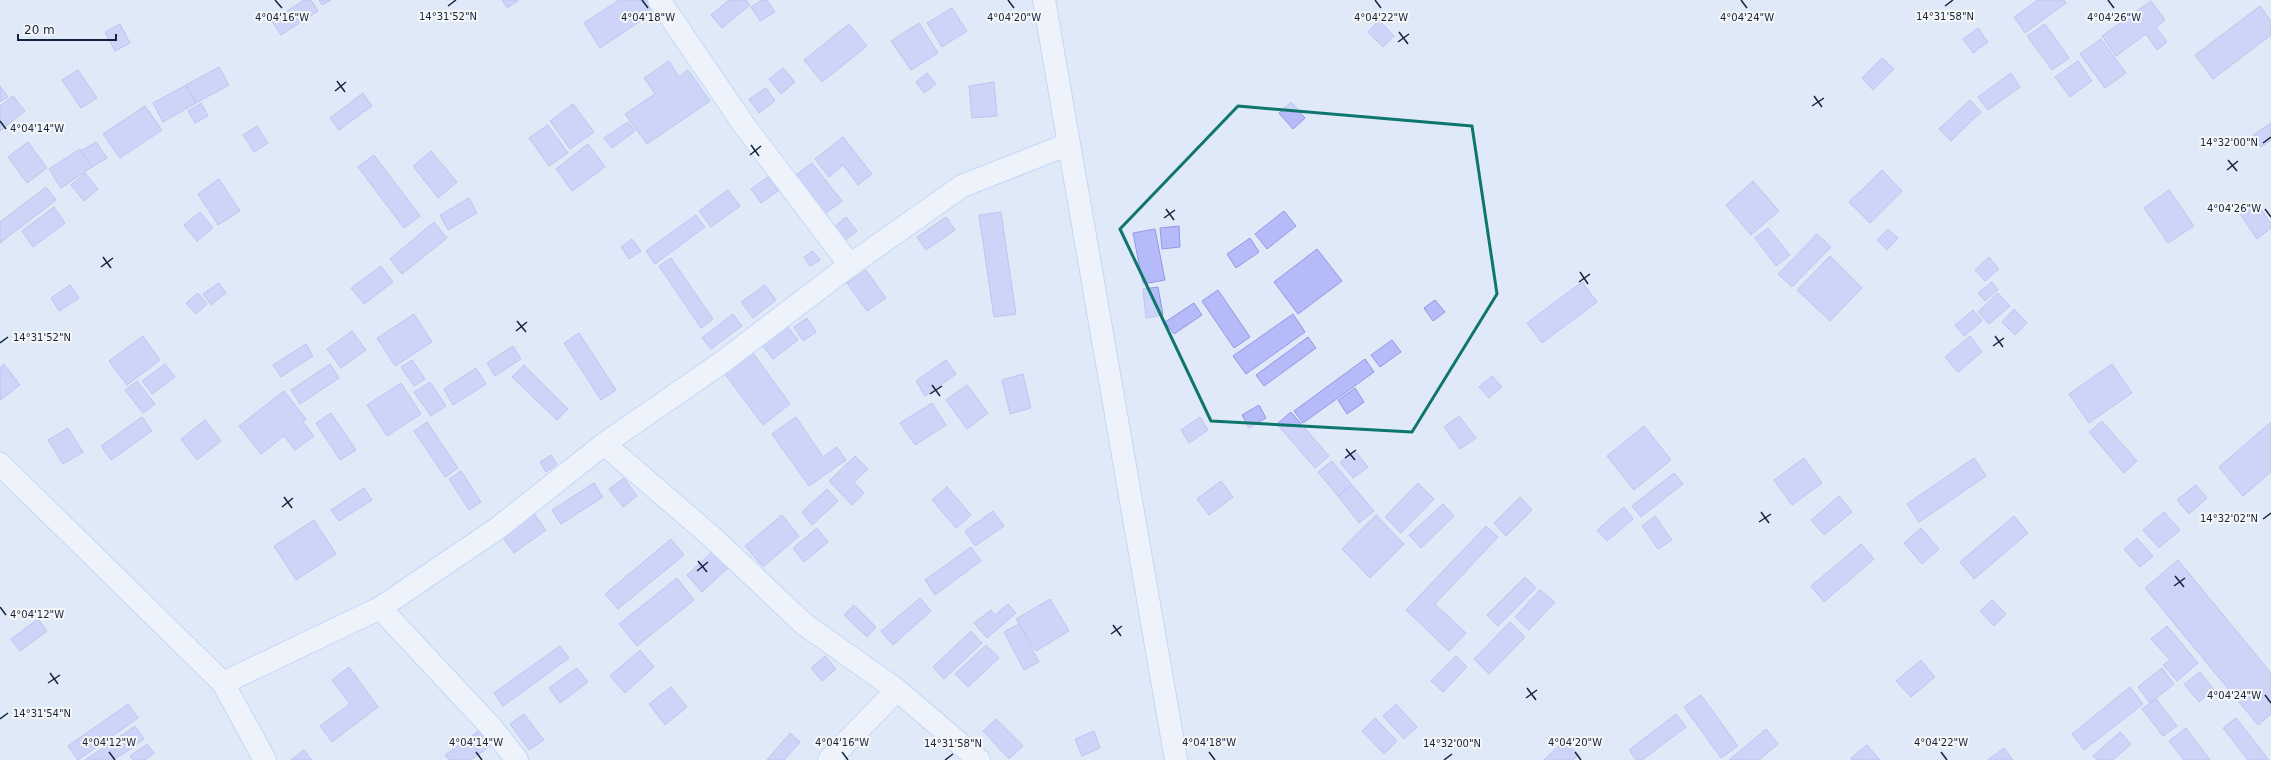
<svg xmlns="http://www.w3.org/2000/svg" width="2271" height="760" viewBox="0 0 2271 760" font-family="'DejaVu Sans',sans-serif">
  <rect width="100%" height="100%" fill="#e0e9f8"/>
  <g fill="#b5bbf9" stroke="#9298e3">
    <path d="M304,0h7l7,11 -37,24 -9,-14z"/>
    <path d="M319,0h12l-9,5z"/>
    <path d="M502,0h16v1l-11,7z"/>
    <path d="M619,0h28l7,12 -54,36 -16,-25z"/>
    <path d="M729,0h17l4,5 -28,23 -11,-13z"/>
    <path d="M762,0h5l8,12 -15,9 -9,-14z"/>
    <path d="M2038,0h26l2,3 -41,30 -11,-16z"/>
    <path d="M2151,1l14,19 -9,7 11,15 -10,8 -11,-16 -30,22 -14,-20z"/>
    <path d="M2260,6l11,15v14l-58,44 -18,-24z"/>
    <path d="M952,8l15,23 -25,16 -15,-24z"/>
    <path d="M1379,20l15,16 -11,11 -15,-15z"/>
    <path d="M919,23l19,30 -27,17 -20,-29z"/>
    <path d="M120,24l10,19 -15,8 -10,-19z"/>
    <path d="M849,24l18,22 -45,36 -18,-22z"/>
    <path d="M2045,24l24,34 -17,12 -25,-34z"/>
    <path d="M1978,28l10,14 -15,11 -10,-14z"/>
    <path d="M2101,39l25,34 -21,15 -25,-34z"/>
    <path d="M1882,58l12,11 -21,21 -11,-12z"/>
    <path d="M669,61l10,16 9,-7 22,31 -63,43 -22,-30 30,-20 -11,-16z"/>
    <path d="M2078,61l14,20 -22,16 -15,-20z"/>
    <path d="M219,67l10,18 -33,18 -10,-18z"/>
    <path d="M783,68l12,14 -14,12 -12,-15z"/>
    <path d="M78,70l19,28 -16,10 -19,-28z"/>
    <path d="M927,73l9,11 -12,9 -8,-11z"/>
    <path d="M2011,73l9,14 -32,23 -10,-13z"/>
    <path d="M994,82l3,34 -25,2 -3,-32z"/>
    <path d="M186,85l10,18 -33,19 -10,-19z"/>
    <path d="M0,86l8,11 -8,5z"/>
    <path d="M766,88l9,13 -16,12 -10,-14z"/>
    <path d="M363,93l9,13 -33,24 -9,-12z"/>
    <path d="M13,96l12,15 -25,20v-25z"/>
    <path d="M1970,100l11,12 -30,29 -12,-12z"/>
    <path d="M1291,102l14,16 -12,11 -14,-16z"/>
    <path d="M201,103l7,13 -13,7 -7,-12z"/>
    <path d="M573,104l21,28 -24,17 -20,-28z"/>
    <path d="M145,106l17,24 -42,28 -17,-24z"/>
    <path d="M628,122l7,9 -23,17 -8,-10z"/>
    <path d="M2271,123v17l-10,7 -8,-12z"/>
    <path d="M548,125l20,28 -19,13 -20,-28z"/>
    <path d="M257,126l11,17 -14,9 -11,-17z"/>
    <path d="M843,137l29,37 -14,11 -15,-20 -14,12 -14,-18z"/>
    <path d="M28,142l19,26 -20,15 -19,-26z"/>
    <path d="M96,142l11,16 -15,9 -11,-16z"/>
    <path d="M588,144l17,23 -33,24 -16,-22z"/>
    <path d="M80,149l12,18 -31,21 -12,-19z"/>
    <path d="M431,151l26,31 -19,16 -25,-32z"/>
    <path d="M374,155l46,61 -16,12 -46,-61z"/>
    <path d="M812,163l30,38 -17,13 -29,-39z"/>
    <path d="M1882,170l20,21 -32,32 -21,-21z"/>
    <path d="M85,173l13,16 -14,12 -13,-16z"/>
    <path d="M768,177l10,14 -17,12 -10,-14z"/>
    <path d="M219,179l21,32 -22,14 -20,-31z"/>
    <path d="M1753,181l26,30 -28,24 -25,-30z"/>
    <path d="M46,187l10,13 -56,43v-21z"/>
    <path d="M728,190l12,16 -29,21 -12,-16z"/>
    <path d="M2169,190l25,36 -26,17 -24,-35z"/>
    <path d="M469,198l8,15 -29,17 -8,-15z"/>
    <path d="M2256,202l15,22v4l-14,11 -17,-25z"/>
    <path d="M54,207l11,16 -32,24 -11,-16z"/>
    <path d="M1284,211l12,15 -29,23 -12,-15z"/>
    <path d="M200,212l13,16 -16,13 -13,-16z"/>
    <path d="M1001,212l15,102 -22,3 -15,-102z"/>
    <path d="M696,215l9,12 -50,37 -9,-13z"/>
    <path d="M846,217l11,14 -13,10 -11,-13z"/>
    <path d="M946,217l9,13 -29,20 -9,-13z"/>
    <path d="M434,222l13,16 -45,36 -12,-15z"/>
    <path d="M1179,226l1,21 -18,2 -2,-21z"/>
    <path d="M1768,228l22,27 -14,11 -21,-28z"/>
    <path d="M1155,229l10,51 -22,4 -10,-51z"/>
    <path d="M1888,229l10,9 -11,12 -10,-10z"/>
    <path d="M1817,234l14,13 -39,40 -14,-13z"/>
    <path d="M1250,238l9,14 -23,16 -9,-14z"/>
    <path d="M632,239l9,12 -12,8 -8,-12z"/>
    <path d="M1317,249l25,32 -44,33 -24,-32z"/>
    <path d="M813,251l7,9 -10,6 -6,-9z"/>
    <path d="M1830,256l32,32 -32,33 -33,-31z"/>
    <path d="M1989,257l10,12 -14,12 -10,-11z"/>
    <path d="M671,258l42,61 -12,9 -42,-62z"/>
    <path d="M381,266l12,16 -29,22 -13,-16z"/>
    <path d="M866,270l20,28 -19,13 -20,-28z"/>
    <path d="M1582,282l15,20 -55,41 -15,-20z"/>
    <path d="M1992,282l6,8 -13,11 -7,-8z"/>
    <path d="M219,283l7,10 -15,12 -8,-11z"/>
    <path d="M70,285l9,13 -20,13 -8,-13z"/>
    <path d="M765,285l11,15 -23,18 -12,-16z"/>
    <path d="M1158,287l5,28 -17,3 -3,-29z"/>
    <path d="M1218,290l32,47 -16,11 -32,-47z"/>
    <path d="M198,293l9,11 -11,10 -10,-11z"/>
    <path d="M1998,293l12,13 -21,18 -11,-12z"/>
    <path d="M1435,300l10,12 -12,9 -9,-13z"/>
    <path d="M1194,303l8,12 -28,19 -9,-12z"/>
    <path d="M2014,309l13,14 -12,12 -13,-13z"/>
    <path d="M1973,310l9,11 -18,15 -9,-11z"/>
    <path d="M414,314l18,28 -37,24 -18,-28z"/>
    <path d="M733,314l9,12 -31,23 -9,-11z"/>
    <path d="M1293,314l12,18 -59,42 -13,-18z"/>
    <path d="M807,318l9,14 -13,9 -9,-14z"/>
    <path d="M787,326l11,14 -25,19 -11,-14z"/>
    <path d="M352,331l14,19 -25,18 -14,-19z"/>
    <path d="M579,333l37,57 -15,10 -37,-57z"/>
    <path d="M143,336l17,24 -33,25 -18,-24z"/>
    <path d="M1970,336l12,16 -24,20 -13,-15z"/>
    <path d="M1308,337l8,11 -52,38 -8,-11z"/>
    <path d="M1392,340l9,12 -21,15 -9,-12z"/>
    <path d="M306,344l7,12 -32,21 -8,-12z"/>
    <path d="M513,346l8,13 -26,17 -8,-13z"/>
    <path d="M753,353l37,51 -27,21 -38,-51z"/>
    <path d="M1365,359l9,13 -71,51 -9,-12z"/>
    <path d="M412,360l13,19 -11,7 -13,-19z"/>
    <path d="M946,360l10,14 -31,22 -9,-15z"/>
    <path d="M4,364l16,21 -20,15v-32z"/>
    <path d="M165,364l10,13 -23,17 -10,-13z"/>
    <path d="M330,364l9,14 -39,26 -9,-14z"/>
    <path d="M2112,364l20,29 -43,30 -20,-29z"/>
    <path d="M524,365l44,44 -11,11 -45,-43z"/>
    <path d="M476,368l10,16 -33,21 -9,-16z"/>
    <path d="M1023,374l8,34 -21,6 -8,-34z"/>
    <path d="M1492,376l10,11 -13,11 -10,-11z"/>
    <path d="M137,381l18,23 -12,9 -18,-23z"/>
    <path d="M430,382l16,24 -15,10 -17,-24z"/>
    <path d="M401,383l20,31 -34,22 -20,-31z"/>
    <path d="M967,385l21,28 -21,16 -21,-29z"/>
    <path d="M1355,388l9,14 -17,12 -9,-14z"/>
    <path d="M284,391l22,28 -3,3 11,14 -19,14 -11,-14 -23,18 -22,-28z"/>
    <path d="M932,403l14,22 -31,20 -15,-22z"/>
    <path d="M1259,405l7,13 -17,10 -7,-13z"/>
    <path d="M1291,412l38,44 -14,12 -38,-44z"/>
    <path d="M331,413l25,37 -16,10 -24,-37z"/>
    <path d="M1459,416l17,22 -16,11 -16,-22z"/>
    <path d="M142,417l10,14 -41,29 -10,-14z"/>
    <path d="M796,417l27,40 14,-10 9,13 -37,26 -37,-52z"/>
    <path d="M1200,417l8,13 -19,13 -8,-13z"/>
    <path d="M205,420l16,21 -24,19 -16,-21z"/>
    <path d="M2102,421l35,40 -13,12 -35,-41z"/>
    <path d="M427,422l31,46 -13,9 -31,-46z"/>
    <path d="M2271,422v50l-28,24 -24,-29z"/>
    <path d="M1644,426l27,34 -37,30 -27,-34z"/>
    <path d="M68,428l15,24 -20,12 -15,-24z"/>
    <path d="M1355,451l13,16 -15,11 -13,-16z"/>
    <path d="M551,455l6,9 -11,8 -6,-10z"/>
    <path d="M855,456l13,13 -14,13 10,11 -12,12 -23,-24z"/>
    <path d="M1804,458l18,25 -30,22 -18,-25z"/>
    <path d="M1974,458l12,18 -67,46 -12,-18z"/>
    <path d="M1332,461l20,24 -14,11 -20,-24z"/>
    <path d="M461,471l20,31 -12,8 -20,-31z"/>
    <path d="M1674,473l9,11 -42,33 -9,-11z"/>
    <path d="M624,478l13,18 -14,11 -14,-18z"/>
    <path d="M1221,481l12,16 -24,18 -12,-16z"/>
    <path d="M594,483l9,14 -42,27 -9,-14z"/>
    <path d="M1418,483l16,16 -33,34 -16,-16z"/>
    <path d="M1352,485l22,26 -15,12 -21,-27z"/>
    <path d="M2196,485l11,13 -18,16 -12,-14z"/>
    <path d="M947,487l24,28 -15,13 -24,-28z"/>
    <path d="M364,488l8,12 -33,21 -8,-11z"/>
    <path d="M827,489l11,12 -26,24 -10,-13z"/>
    <path d="M1839,496l13,16 -28,23 -13,-15z"/>
    <path d="M1520,497l12,13 -26,26 -12,-13z"/>
    <path d="M1443,504l11,12 -33,32 -12,-13z"/>
    <path d="M1624,507l9,12 -26,22 -10,-11z"/>
    <path d="M993,511l11,15 -29,20 -10,-15z"/>
    <path d="M2164,512l16,18 -21,18 -16,-18z"/>
    <path d="M534,514l12,16 -32,23 -11,-15z"/>
    <path d="M782,515l17,21 -36,31 -18,-21z"/>
    <path d="M1376,515l28,29 -34,34 -28,-29z"/>
    <path d="M1655,516l17,24 -14,9 -16,-23z"/>
    <path d="M2014,516l14,17 -54,46 -14,-17z"/>
    <path d="M314,520l22,34 -40,26 -22,-34z"/>
    <path d="M1486,526l12,11 -63,67 31,29 -17,18 -43,-41z"/>
    <path d="M817,528l11,14 -24,20 -11,-14z"/>
    <path d="M1921,528l18,21 -17,15 -18,-21z"/>
    <path d="M2137,538l16,18 -13,11 -16,-18z"/>
    <path d="M671,539l13,16 -66,54 -13,-15z"/>
    <path d="M1861,544l13,15 -50,43 -13,-16z"/>
    <path d="M971,547l10,14 -46,34 -10,-15z"/>
    <path d="M714,550l15,17 -27,25 -15,-17z"/>
    <path d="M2178,560l93,113v41l-13,11 -113,-137z"/>
    <path d="M1525,577l11,11 -38,38 -11,-11z"/>
    <path d="M677,578l17,22 -57,46 -18,-22z"/>
    <path d="M1540,590l15,12 -26,28 -14,-13z"/>
    <path d="M920,598l11,13 -38,34 -12,-14z"/>
    <path d="M1050,599l19,32 -33,20 -20,-32z"/>
    <path d="M1992,600l14,14 -12,12 -14,-15z"/>
    <path d="M1008,604l8,9 -29,25 -13,-15 17,-13 4,5z"/>
    <path d="M854,605l22,22 -9,10 -23,-22z"/>
    <path d="M38,619l9,12 -27,20 -9,-12z"/>
    <path d="M1510,622l15,15 -36,37 -15,-15z"/>
    <path d="M1019,624l20,38 -15,8 -20,-38z"/>
    <path d="M2167,626l31,37 -21,18 -14,-16 7,-5 -19,-21z"/>
    <path d="M971,631l11,12 -38,36 -11,-12z"/>
    <path d="M986,645l13,13 -31,29 -13,-13z"/>
    <path d="M560,646l9,12 -66,48 -9,-13z"/>
    <path d="M640,650l14,17 -29,26 -15,-17z"/>
    <path d="M825,656l11,13 -14,12 -11,-13z"/>
    <path d="M1456,656l11,11 -24,25 -12,-11z"/>
    <path d="M1921,660l14,17 -24,20 -15,-16z"/>
    <path d="M349,667l29,40 -46,35 -12,-16 30,-22 -18,-24z"/>
    <path d="M577,668l11,14 -28,21 -11,-15z"/>
    <path d="M2162,668l12,16 -24,19 -12,-16z"/>
    <path d="M2200,672l14,18 -15,12 -15,-18z"/>
    <path d="M671,687l16,20 -22,18 -16,-21z"/>
    <path d="M2130,687l13,17 -59,46 -12,-16z"/>
    <path d="M1701,695l37,51 -17,12 -37,-51z"/>
    <path d="M2156,699l21,27 -14,10 -21,-27z"/>
    <path d="M128,704l10,14 -60,42 -10,-14z"/>
    <path d="M1396,704l21,23 -13,12 -21,-23z"/>
    <path d="M524,714l20,26 -15,10 -19,-26z"/>
    <path d="M1676,714l10,13 -44,33h-6l-7,-10z"/>
    <path d="M1375,718l22,23 -13,13 -22,-23z"/>
    <path d="M2236,718l33,42h-21l-25,-32z"/>
    <path d="M996,719l27,27 -14,13 -26,-28z"/>
    <path d="M135,726l9,13 -15,11 -16,10h-28z"/>
    <path d="M2186,728l24,32h-26l-15,-19z"/>
    <path d="M481,729l12,15 -22,16h-22l-4,-5z"/>
    <path d="M1766,729l12,15 -19,16h-30z"/>
    <path d="M1094,731l6,17 -18,8 -7,-17z"/>
    <path d="M2120,732l11,12 -18,16h-16l-4,-4z"/>
    <path d="M790,733l10,9 -16,18h-17z"/>
    <path d="M1564,741l15,14 -6,5h-29z"/>
    <path d="M147,744l7,9 -9,7h-12l-3,-4z"/>
    <path d="M1867,745l13,15h-28l-1,-2z"/>
    <path d="M2004,748l9,12h-25z"/>
    <path d="M304,750l8,10h-21z"/>
  </g>
  <g fill="none" stroke-linecap="round" stroke-linejoin="round">
    <g stroke="#9fc2f9" stroke-width="24">
      <g id="street">
        <path d="M659,0l85,125 106,140"/>
        <path d="M604,444l108,93 92,87 93,66 82,70"/>
        <path d="M0,464l223,219 42,77"/>
        <path d="M380,608l112,120 25,32"/>
        <path d="M223,683l157,-75 118,-80 106,-84 117,-81 129,-98 112,-79 107,-42"/>
        <path d="M829,760l68,-70"/>
      </g>
    </g>
    <g stroke="#9fc2f9" stroke-width="24">
      <path id="secondary" d="M1044,0l132,760"/>
    </g>
    <use href="#street" stroke="#fff" stroke-width="22"/>
    <use href="#secondary" stroke="#fff" stroke-width="22"/>
  </g>
  <path d="M0 0H2271V760H0ZM1238,106l234,20 25,168 -85,138 -201,-11 -91,-192z" fill="#e0e9f8" fill-opacity=".55" fill-rule="evenodd"/>
  <path fill="none" stroke="#0f766e" stroke-width="3" stroke-linejoin="round" d="M1238,106l234,20 25,168 -85,138 -201,-11 -91,-192z"/>
  <path fill="none" stroke="#14243f" stroke-width="1.5" d="M275,0l7,8M642,0l6,8M1008,0l6,8M1375,0l6,8M1741,0l6,8M2108,0l6,8M448,6l8,-6M1945,6l8,-6M1399,32l9,12M1398,42l11,-8M337,81l8,11M335,91l11,-9M1814,96l8,11M1812,106l12,-8M0,121l6,8M2263,143l8,-6M751,145l8,11M750,155l11,-9M2228,160l9,11M2227,170l11,-9M1166,209l8,11M2265,209l6,8M1164,218l11,-8M103,257l8,11M101,267l12,-9M1580,272l8,12M1579,282l11,-8M517,321l9,11M516,331l11,-9M1995,336l8,11M0,343l8,-6M1993,346l11,-8M932,385l8,11M930,394l12,-8M1346,449l9,11M1345,458l11,-8M284,497l8,11M282,507l11,-9M1761,512l8,11M2263,519l8,-6M1759,522l12,-8M698,561l9,11M697,571l11,-9M2175,576l9,11M2174,586l11,-8M0,607l6,8M1113,625l8,11M1111,634l11,-8M50,673l8,11M48,683l12,-8M1527,688l9,12M2265,695l6,8M1526,698l11,-8M0,719l8,-6M109,752l6,8M476,752l6,8M842,752l6,8M1209,752l6,8M1575,752l6,8M1941,752l6,8M945,760l8,-6M1444,760l8,-6"/>
  <g font-size="10" text-anchor="middle" fill="#14243f" stroke="#f6f6f6" stroke-width="4" stroke-linejoin="round" paint-order="stroke">
    <text x="448" y="20">14°31'52"N</text>
    <text x="1945" y="20">14°31'58"N</text>
    <text x="1747" y="21">4°04'24"W</text>
    <text x="2114" y="21">4°04'26"W</text>
    <text x="282" y="21">4°04'16"W</text>
    <text x="648" y="21">4°04'18"W</text>
    <text x="1014" y="21">4°04'20"W</text>
    <text x="1381" y="21">4°04'22"W</text>
    <text x="37" y="132">4°04'14"W</text>
    <text x="2229" y="146">14°32'00"N</text>
    <text x="2234" y="212">4°04'26"W</text>
    <text x="42" y="341">14°31'52"N</text>
    <text x="2229" y="522">14°32'02"N</text>
    <text x="37" y="618">4°04'12"W</text>
    <text x="2234" y="699">4°04'24"W</text>
    <text x="42" y="717">14°31'54"N</text>
    <text x="109" y="746">4°04'12"W</text>
    <text x="476" y="746">4°04'14"W</text>
    <text x="842" y="746">4°04'16"W</text>
    <text x="1209" y="746">4°04'18"W</text>
    <text x="1575" y="746">4°04'20"W</text>
    <text x="1941" y="746">4°04'22"W</text>
    <text x="953" y="747">14°31'58"N</text>
    <text x="1452" y="747">14°32'00"N</text>
  </g>
  <path d="M18 34v6h98v-6" fill="none" stroke="#14243f" stroke-width="2"/>
  <text x="24" y="34" font-size="12" fill="#14243f" stroke="#f6f6f6" stroke-width="3" paint-order="stroke">20 m</text>
</svg>
